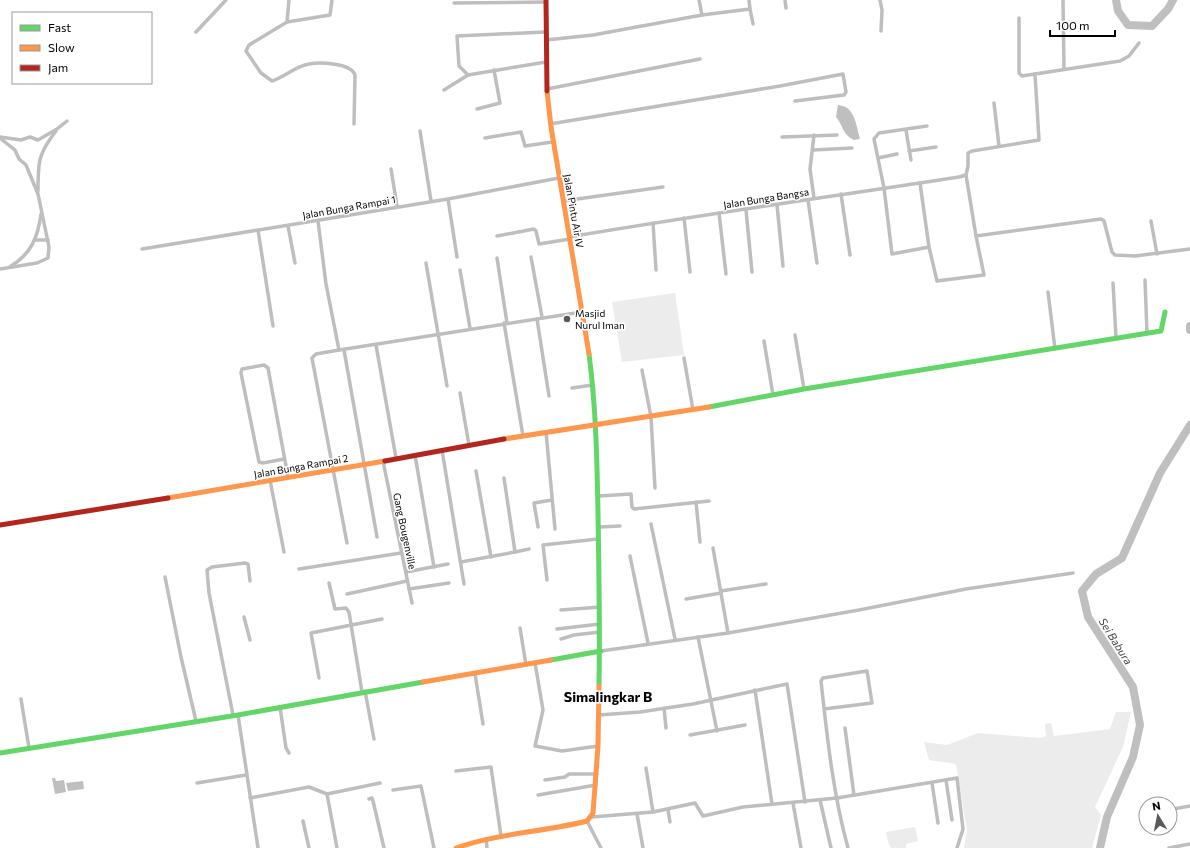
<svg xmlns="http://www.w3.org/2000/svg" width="1190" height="848" viewBox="0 0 1190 848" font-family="Commissioner,sans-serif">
  <rect width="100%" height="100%" fill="#fff"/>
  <g fill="#ececec">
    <path d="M675,293l9,62 -62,7 -10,-60z"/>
    <path d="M1116,712h15l-8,35 -28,60 6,8 -9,33h-128l3,-18 -11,-66 -27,-4 -5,-18 23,3 31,-12 61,5 7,-2 -1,-12 6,-1 3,13 56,-7z"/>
    <path d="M915,827l3,14 -12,3v4h-15l-2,-3 -3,-13z"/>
  </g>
  <g fill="#bfbfbf">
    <path d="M838,105c17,1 18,20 22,34l-6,1c-12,-6 -10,-13 -18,-23z"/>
    <path d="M52,778h3l1,3 8,-1 2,12 -11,2z"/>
    <path d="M83,781l1,8 -16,2 -2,-8z"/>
  </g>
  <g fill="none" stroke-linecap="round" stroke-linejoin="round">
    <g stroke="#bfbfbf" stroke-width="8">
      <path d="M1116,0l2,11 10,14 24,1 16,-17 5,-9"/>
      <path d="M1190,326v4"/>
      <path d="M1100,848l7,-31 26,-60 7,-32 -7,-38 -45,-70 -6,-26 14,-17 26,-16 38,-85 30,-48"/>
    </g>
    <g stroke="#bebebe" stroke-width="3.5">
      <path d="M332,0l-2,15 -43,7 -38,23 -3,6 15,22 11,8c12,-4 24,-15 37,-17 11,-2 42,-1 46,11l-1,49"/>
      <path d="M699,0l3,15"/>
      <path d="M785,0l1,8"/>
      <path d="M880,0l2,10 -1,21"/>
      <path d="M1063,0l1,69"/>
      <path d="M454,3l92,-1"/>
      <path d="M750,9l3,15"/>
      <path d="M1019,18v55l3,3 13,-2"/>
      <path d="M287,22l2,-22"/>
      <path d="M196,32l30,-32"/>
      <path d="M546,40l47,-5 109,-20 48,-6 -1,-9"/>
      <path d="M1139,43l-10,13 -9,5 -85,13 4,66 -67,11 -4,2v13l-2,9 10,61 125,-17 3,2 8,31 3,3 20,1 55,-7"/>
      <path d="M468,75l-9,-9 -2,-30 88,-4"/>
      <path d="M547,89l153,-30"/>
      <path d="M444,90l24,-15 78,-13"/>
      <path d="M994,103l5,43"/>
      <path d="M477,109l23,-6 -6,-33"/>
      <path d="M550,124l230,-38 63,-12 3,18 -2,3 -49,6"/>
      <path d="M927,126l-48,7 -5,6 10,49 8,66 37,-7"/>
      <path d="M906,130l5,30"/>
      <path d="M420,131l11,70"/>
      <path d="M0,137l21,3 9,-3 8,3 19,-11 10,-8"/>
      <path d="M782,137l55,-2"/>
      <path d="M0,138l15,12 4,9 7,6 12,29 11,53 -1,11 -11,5 -37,6"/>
      <path d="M485,138l36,-6 4,14 27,-4"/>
      <path d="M813,150l39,-2"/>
      <path d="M909,151l27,-4"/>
      <path d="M878,158l19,-4"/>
      <path d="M391,169l6,37"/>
      <path d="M920,183l9,64 8,34 47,-6 -8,-39"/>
      <path d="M38,191c0,-29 0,-37 18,-60"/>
      <path d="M841,194l9,61"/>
      <path d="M814,198l-4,-29 4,-34"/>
      <path d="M448,199l9,58"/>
      <path d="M808,200l9,63"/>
      <path d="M563,201l100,-14"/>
      <path d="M777,205l6,61"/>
      <path d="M746,210l6,62"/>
      <path d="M719,213l7,61"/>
      <path d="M684,218l6,54"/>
      <path d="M318,221l8,63 13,66 243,-38"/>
      <path d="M1151,221l6,33"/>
      <path d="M653,223l3,47"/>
      <path d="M288,226l7,37"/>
      <path d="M258,230l15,96"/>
      <path d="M497,236l37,-7 2,2 3,13 31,-5"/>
      <path d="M569,237c130,-22 260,-40 390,-60l7,-2"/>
      <path d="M36,240h12"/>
      <path d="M142,249l306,-50 111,-21"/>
      <path d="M531,257l11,60"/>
      <path d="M497,258l10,65"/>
      <path d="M426,263l21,123"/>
      <path d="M11,266c20,-12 27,-29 30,-52"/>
      <path d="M460,270l10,58"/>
      <path d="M1145,280l2,53"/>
      <path d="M1113,283l3,55"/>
      <path d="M1048,292l7,57"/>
      <path d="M537,319l12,77"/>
      <path d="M504,323l19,113"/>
      <path d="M795,335l9,54"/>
      <path d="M764,341l9,54"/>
      <path d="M376,345l20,113"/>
      <path d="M339,350l-23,4 -4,4 35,185"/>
      <path d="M344,350l33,187"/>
      <path d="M684,358l9,52"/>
      <path d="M642,370l9,47 4,71"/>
      <path d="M572,388l21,-3"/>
      <path d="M460,393l9,52"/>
      <path d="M546,432l9,97"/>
      <path d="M442,450l22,134"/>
      <path d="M415,455l19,112"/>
      <path d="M284,459l-21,4 -4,-1 -18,-89 1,-4 22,-4 4,3 20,109"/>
      <path d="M383,461l29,142"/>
      <path d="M476,471l15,86"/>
      <path d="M270,480l14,72"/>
      <path d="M599,496l32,-2 1,13 2,2 75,-8"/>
      <path d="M696,502l4,40"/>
      <path d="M651,524l24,115"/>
      <path d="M538,527l-4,-24 18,-3"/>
      <path d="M599,527l21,-1"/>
      <path d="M713,548l15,85"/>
      <path d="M515,552l14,-3"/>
      <path d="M630,556l18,87"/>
      <path d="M461,562l54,-10 -11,-74"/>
      <path d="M299,569l102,-16"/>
      <path d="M406,572l42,-8"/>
      <path d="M165,577l16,80 15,64"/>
      <path d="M547,580l-4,-35 55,-6"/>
      <path d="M329,583l6,26 11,-1 3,4 13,80"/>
      <path d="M409,589l40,-6"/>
      <path d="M721,591l45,-7"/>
      <path d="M347,594l60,-13"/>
      <path d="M686,599l35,-6"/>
      <path d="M561,610l39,-3"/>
      <path d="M244,617l6,23"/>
      <path d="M520,628l6,37"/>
      <path d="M557,629l43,-5"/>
      <path d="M698,637l19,94"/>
      <path d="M561,639l13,-4 26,-3"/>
      <path d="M601,651l127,-18 131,-23 107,-21 107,-16"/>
      <path d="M535,663l8,47 -8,36 27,5 36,-5"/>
      <path d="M475,674l8,50"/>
      <path d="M319,678l-8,-45 71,-14"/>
      <path d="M755,690l17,114"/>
      <path d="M365,691l9,48"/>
      <path d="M21,699l8,49"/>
      <path d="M280,707l6,41 3,5"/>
      <path d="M664,708l2,20"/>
      <path d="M824,709l48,-6 -5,-32 -44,7 -2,3c6,55 12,113 27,167"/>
      <path d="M233,715l-24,-122 -2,-23 5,-3 33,-4 3,1 2,17"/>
      <path d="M238,715l20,133"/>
      <path d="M599,715l41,-3 53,-8 94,-20 18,118"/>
      <path d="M845,728l9,67"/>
      <path d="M690,735l55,-10"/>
      <path d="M646,768l7,44"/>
      <path d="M456,771l35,-4 10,69"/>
      <path d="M545,780l20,-3 4,-3h28"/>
      <path d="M946,780l6,40"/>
      <path d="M197,783l49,-8"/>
      <path d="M932,783l6,40"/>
      <path d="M393,790l28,-4 13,62"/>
      <path d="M327,794l10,54"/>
      <path d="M538,795l58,-10"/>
      <path d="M250,798l59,-11 18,7 53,-11"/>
      <path d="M369,799l3,-1 1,3 11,47"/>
      <path d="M820,800l11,48"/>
      <path d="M793,803l8,45"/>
      <path d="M1173,809l17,-3"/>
      <path d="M668,810l2,12"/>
      <path d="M637,814l6,34"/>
      <path d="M592,817l61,-5 42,-9 8,13 40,-9 94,-9 120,-20 6,51 -6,19"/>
      <path d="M303,821l6,27"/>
      <path d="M587,821l14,27"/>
      <path d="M486,839l1,9"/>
      <path d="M1169,848l21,-4"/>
    </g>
    <g stroke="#63d668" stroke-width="5">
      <path d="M589,354c7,53 8,106 9,159 1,58 2,115 1,173"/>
      <path d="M709,407l95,-18 357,-58 4,-19"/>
      <path d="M551,660l50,-9"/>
      <path d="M0,753l238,-38 185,-33"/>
    </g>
    <g stroke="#ff974d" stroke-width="5">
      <path d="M547,91l4,36 38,227"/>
      <path d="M504,439l205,-32"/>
      <path d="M168,498l217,-37"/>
      <path d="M423,682l128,-22"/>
      <path d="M456,848c43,-15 88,-16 131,-27l6,-8 5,-67 1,-60"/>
    </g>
    <g stroke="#b3261e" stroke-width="5">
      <path d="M546,0l1,91"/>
      <path d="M385,461l119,-22"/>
      <path d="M0,525l168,-27"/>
    </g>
  </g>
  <circle fill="#595959" stroke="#fff" stroke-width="1.5" cx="567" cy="319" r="4"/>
  <g text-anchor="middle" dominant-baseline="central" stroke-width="3" stroke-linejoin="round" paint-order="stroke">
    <g font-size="10" fill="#000" stroke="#fff">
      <text transform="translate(766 198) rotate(-9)">Jalan Bunga Bangsa</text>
      <text transform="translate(349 207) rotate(-10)">Jalan Bunga Rampai 1</text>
      <text transform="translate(574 211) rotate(80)">Jalan Pintu Air IV</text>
      <text transform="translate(301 466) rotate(-10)">Jalan Bunga Rampai 2</text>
      <text transform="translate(405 531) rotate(78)">Gang Bougenville</text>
    </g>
    <g font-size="10" fill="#000" stroke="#fff" text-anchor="start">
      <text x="575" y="313">Masjid<tspan x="575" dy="12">Nurul Iman</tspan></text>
    </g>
    <g font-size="11" font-style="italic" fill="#444" stroke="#fff">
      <text transform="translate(1116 641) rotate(58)">Sei Babura</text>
    </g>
    <g font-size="14" font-weight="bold" fill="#000" stroke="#fff">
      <text x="608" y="696">Simalingkar B</text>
    </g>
  </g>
  <rect x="12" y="12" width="140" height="72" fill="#ffffff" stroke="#999999"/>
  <rect x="20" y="25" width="20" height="6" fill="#63d668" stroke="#999999"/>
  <text x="48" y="32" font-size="12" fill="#000000">Fast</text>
  <rect x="20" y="45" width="20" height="6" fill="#ff974d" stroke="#999999"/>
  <text x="48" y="52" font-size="12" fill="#000000">Slow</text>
  <rect x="20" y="65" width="20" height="6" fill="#b3261e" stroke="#999999"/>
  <text x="48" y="72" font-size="12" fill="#000000">Jam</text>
  <g transform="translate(1158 816) rotate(350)"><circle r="19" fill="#ffffff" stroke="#999999"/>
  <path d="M0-3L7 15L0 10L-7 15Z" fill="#595959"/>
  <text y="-6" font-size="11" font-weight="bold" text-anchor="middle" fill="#000000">N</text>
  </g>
  <path d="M1050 30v6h65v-6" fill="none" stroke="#000000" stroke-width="2"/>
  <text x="1056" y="30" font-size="12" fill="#000000" stroke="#ffffff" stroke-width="3" paint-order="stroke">100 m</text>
</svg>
